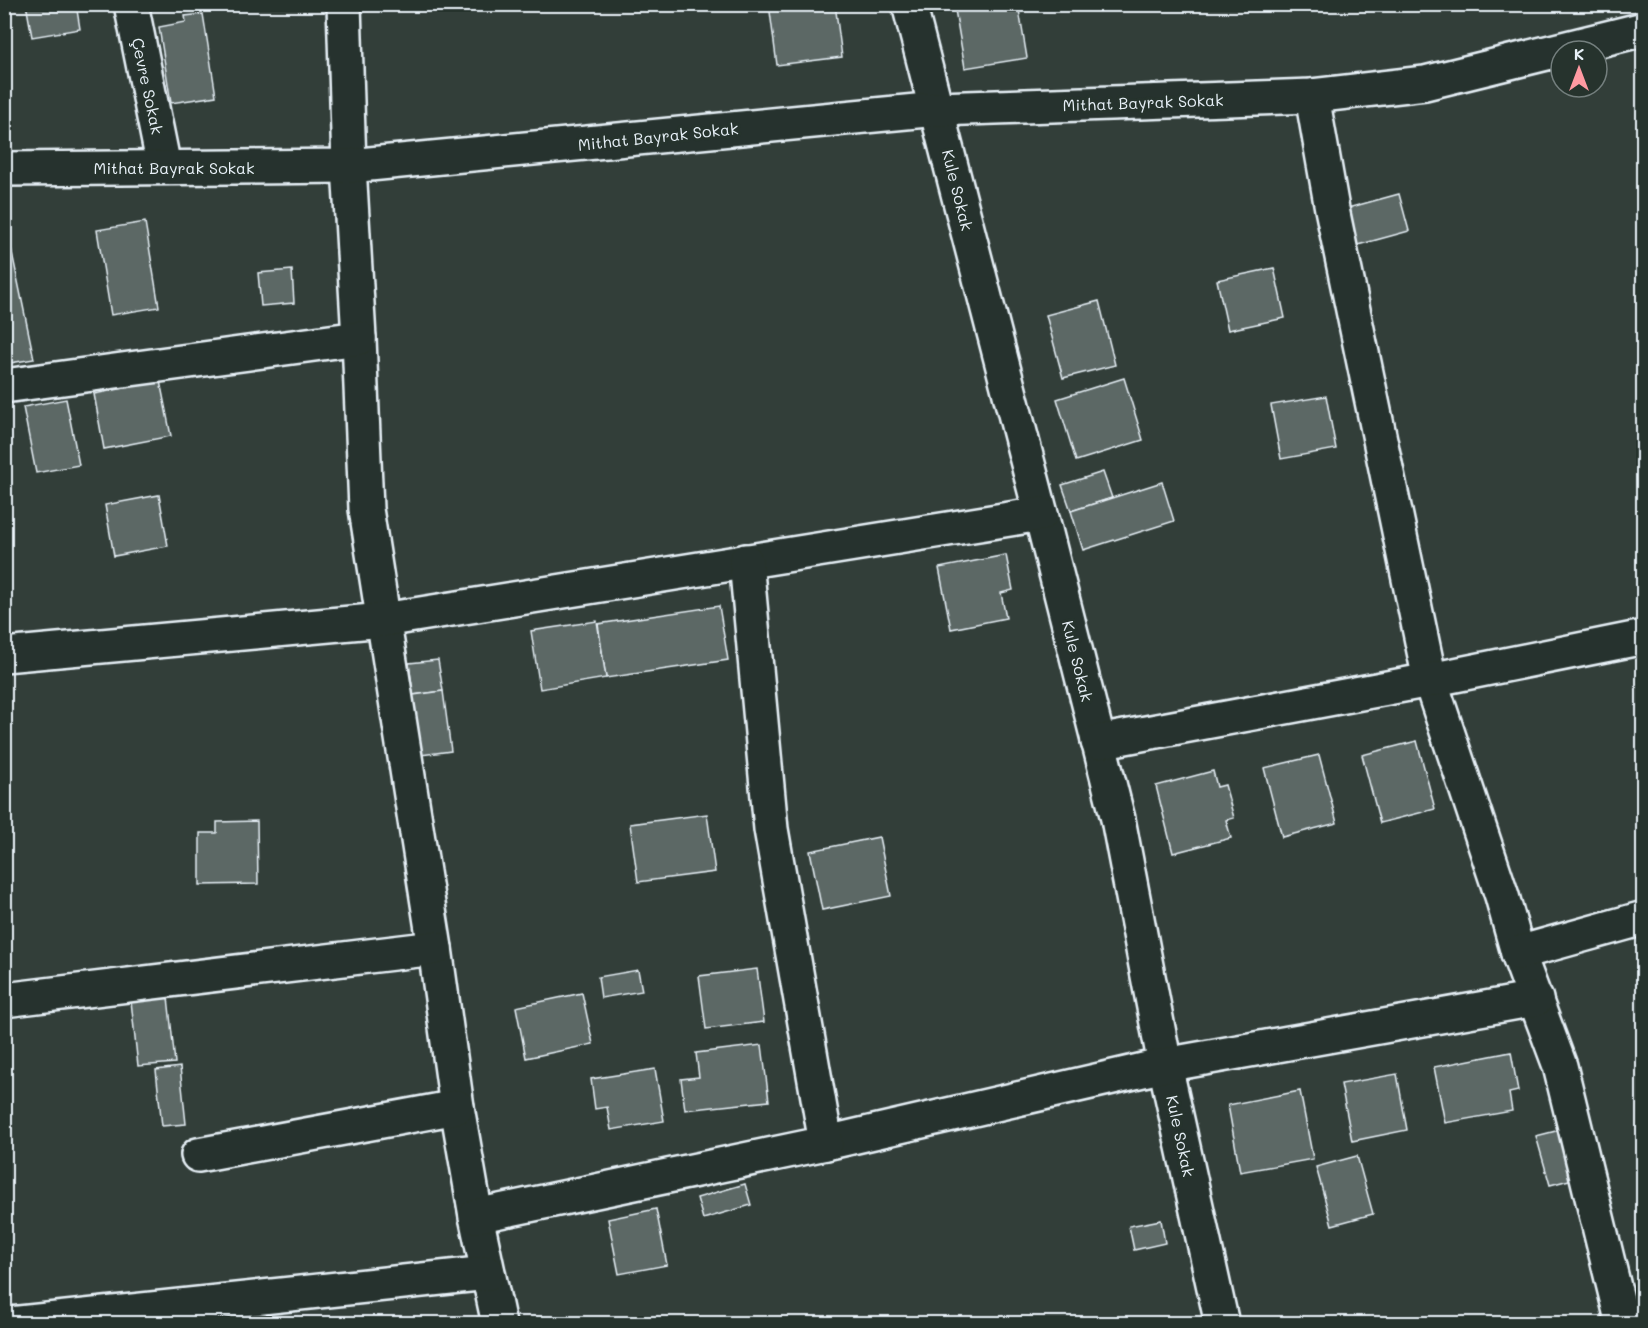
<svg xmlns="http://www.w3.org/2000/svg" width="1648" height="1328" viewBox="0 0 1648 1328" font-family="Mali,sans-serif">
  <rect width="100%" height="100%" fill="#323e39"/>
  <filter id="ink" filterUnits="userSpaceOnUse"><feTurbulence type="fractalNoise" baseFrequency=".0167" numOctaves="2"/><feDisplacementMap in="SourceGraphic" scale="12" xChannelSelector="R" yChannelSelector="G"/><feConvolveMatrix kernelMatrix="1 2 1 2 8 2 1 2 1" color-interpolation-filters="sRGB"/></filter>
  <g filter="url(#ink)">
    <g fill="#5c6865" stroke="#e8f1f8" stroke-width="1.5">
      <path d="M26,4h50l4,25 -48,8z"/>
      <path d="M769,4h66l7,53 -65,8z"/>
      <path d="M954,4h64l9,54 -62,10z"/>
      <path d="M203,14l13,82 -45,7 -12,-76 27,-5 -1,-6z"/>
      <path d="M1399,194l10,37 -55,15 -10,-37z"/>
      <path d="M145,222l14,85 -48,8 -14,-85z"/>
      <path d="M9,238l25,121 -30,5v-125z"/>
      <path d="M1274,268l11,50 -57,12 -11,-50z"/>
      <path d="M292,270l2,33 -33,3 -3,-33z"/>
      <path d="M1099,301l16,64 -52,13 -17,-63z"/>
      <path d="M1124,378l19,62 -67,21 -19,-62z"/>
      <path d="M160,381l11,55 -67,13 -10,-55z"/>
      <path d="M1326,396l10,53 -55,10 -10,-54z"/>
      <path d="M66,399l13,66 -43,8 -13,-66z"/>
      <path d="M1103,472l9,26 -41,13 -9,-26z"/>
      <path d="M1162,482l12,39 -91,29 -12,-39z"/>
      <path d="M159,495l9,51 -54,10 -9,-51z"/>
      <path d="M1006,555l7,35 -12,3 5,25 -55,11 -12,-61z"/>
      <path d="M719,606l9,54 -122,18 -8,-54z"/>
      <path d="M597,621l9,57 -66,11 -9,-58z"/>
      <path d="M438,660l5,31 -30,4 -4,-32z"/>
      <path d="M443,691l8,60 -30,4 -8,-60z"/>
      <path d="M1417,741l18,68 -55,14 -18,-68z"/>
      <path d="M1319,755l18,68 -55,14 -18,-69z"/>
      <path d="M1213,771l4,16 8,-2 9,33 -8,2 5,18 -58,15 -17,-67z"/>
      <path d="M707,814l8,58 -77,10 -8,-58z"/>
      <path d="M257,821l1,63 -58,1v-52h17v-11z"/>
      <path d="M879,837l12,59 -69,14 -12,-59z"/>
      <path d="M757,969l7,53 -58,7 -7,-53z"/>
      <path d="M638,970l4,21 -41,7 -3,-21z"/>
      <path d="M582,993l11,51 -67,14 -10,-51z"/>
      <path d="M168,997l7,66 -37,3 -7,-65z"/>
      <path d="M762,1045l7,56 -84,9 -4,-31 18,-2 -3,-24z"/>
      <path d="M1511,1052l7,39 -9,2 3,18 -67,12 -11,-56z"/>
      <path d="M180,1067l6,57 -24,2 -6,-56z"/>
      <path d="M655,1069l9,52 -53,9 -4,-23 -12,2 -4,-30z"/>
      <path d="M1397,1074l10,56 -55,11 -11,-57z"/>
      <path d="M1300,1091l13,68 -73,13 -12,-67z"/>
      <path d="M1560,1130l13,49 -23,6 -14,-49z"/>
      <path d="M1357,1156l16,58 -41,11 -16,-58z"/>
      <path d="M745,1184l6,21 -48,14 -6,-21z"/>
      <path d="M656,1209l11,56 -48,9 -11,-55z"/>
      <path d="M1161,1220l4,23 -31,7 -5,-24z"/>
    </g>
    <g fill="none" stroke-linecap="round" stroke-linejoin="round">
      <g stroke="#e8f1f8" stroke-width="38">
        <g id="minor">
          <path d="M131,4l33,163"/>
          <path d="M344,4l5,162 10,172 7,171 69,439 22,159 19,109 23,108"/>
          <path d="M909,4l132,510 77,305 47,246 57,259"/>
          <path d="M1312,96l20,113 98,471 72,216 16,57 42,113 63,258"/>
          <path d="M4,169l345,-3 588,-57 375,-13 113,-13 219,-54"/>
          <path d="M4,386l355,-48"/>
          <path d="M4,655l379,-35 658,-106"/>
          <path d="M1098,742l332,-62 214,-43"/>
          <path d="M1518,953l126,-35"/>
          <path d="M4,1000l431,-52"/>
          <path d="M826,1143l339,-78 371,-66"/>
          <path d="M198,1155l259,-48"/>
          <path d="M476,1216l350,-73 -55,-314 -25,-268"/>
          <path d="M10,1324l478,-51"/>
        </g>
      </g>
      <use href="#minor" stroke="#26332d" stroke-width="33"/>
    </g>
  </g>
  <g text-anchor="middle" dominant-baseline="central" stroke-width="6" stroke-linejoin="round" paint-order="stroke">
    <g font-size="16" fill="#e8f1f8" stroke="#26332d">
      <text transform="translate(148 86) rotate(78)">Çevre Sokak</text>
      <text transform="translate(1143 102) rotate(-2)">Mithat Bayrak Sokak</text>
      <text transform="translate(658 136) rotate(-6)">Mithat Bayrak Sokak</text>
      <text x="174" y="167">Mithat Bayrak Sokak</text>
      <text transform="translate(958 190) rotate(76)">Kule Sokak</text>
      <text transform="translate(1078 661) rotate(76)">Kule Sokak</text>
      <text transform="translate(1181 1136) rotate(78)">Kule Sokak</text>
    </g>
  </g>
  <rect width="1648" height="1328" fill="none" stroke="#26332d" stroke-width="24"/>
  <rect x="12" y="12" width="1624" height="1304" fill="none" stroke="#e8f1f8" stroke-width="2" filter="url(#ink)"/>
  <g transform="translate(1579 69)"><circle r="28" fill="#26332d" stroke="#747f7e" stroke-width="1.5"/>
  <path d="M0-4.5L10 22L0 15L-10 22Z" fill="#ff9aa2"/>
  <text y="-9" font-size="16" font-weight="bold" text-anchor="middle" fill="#e8f1f8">K</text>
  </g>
</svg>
